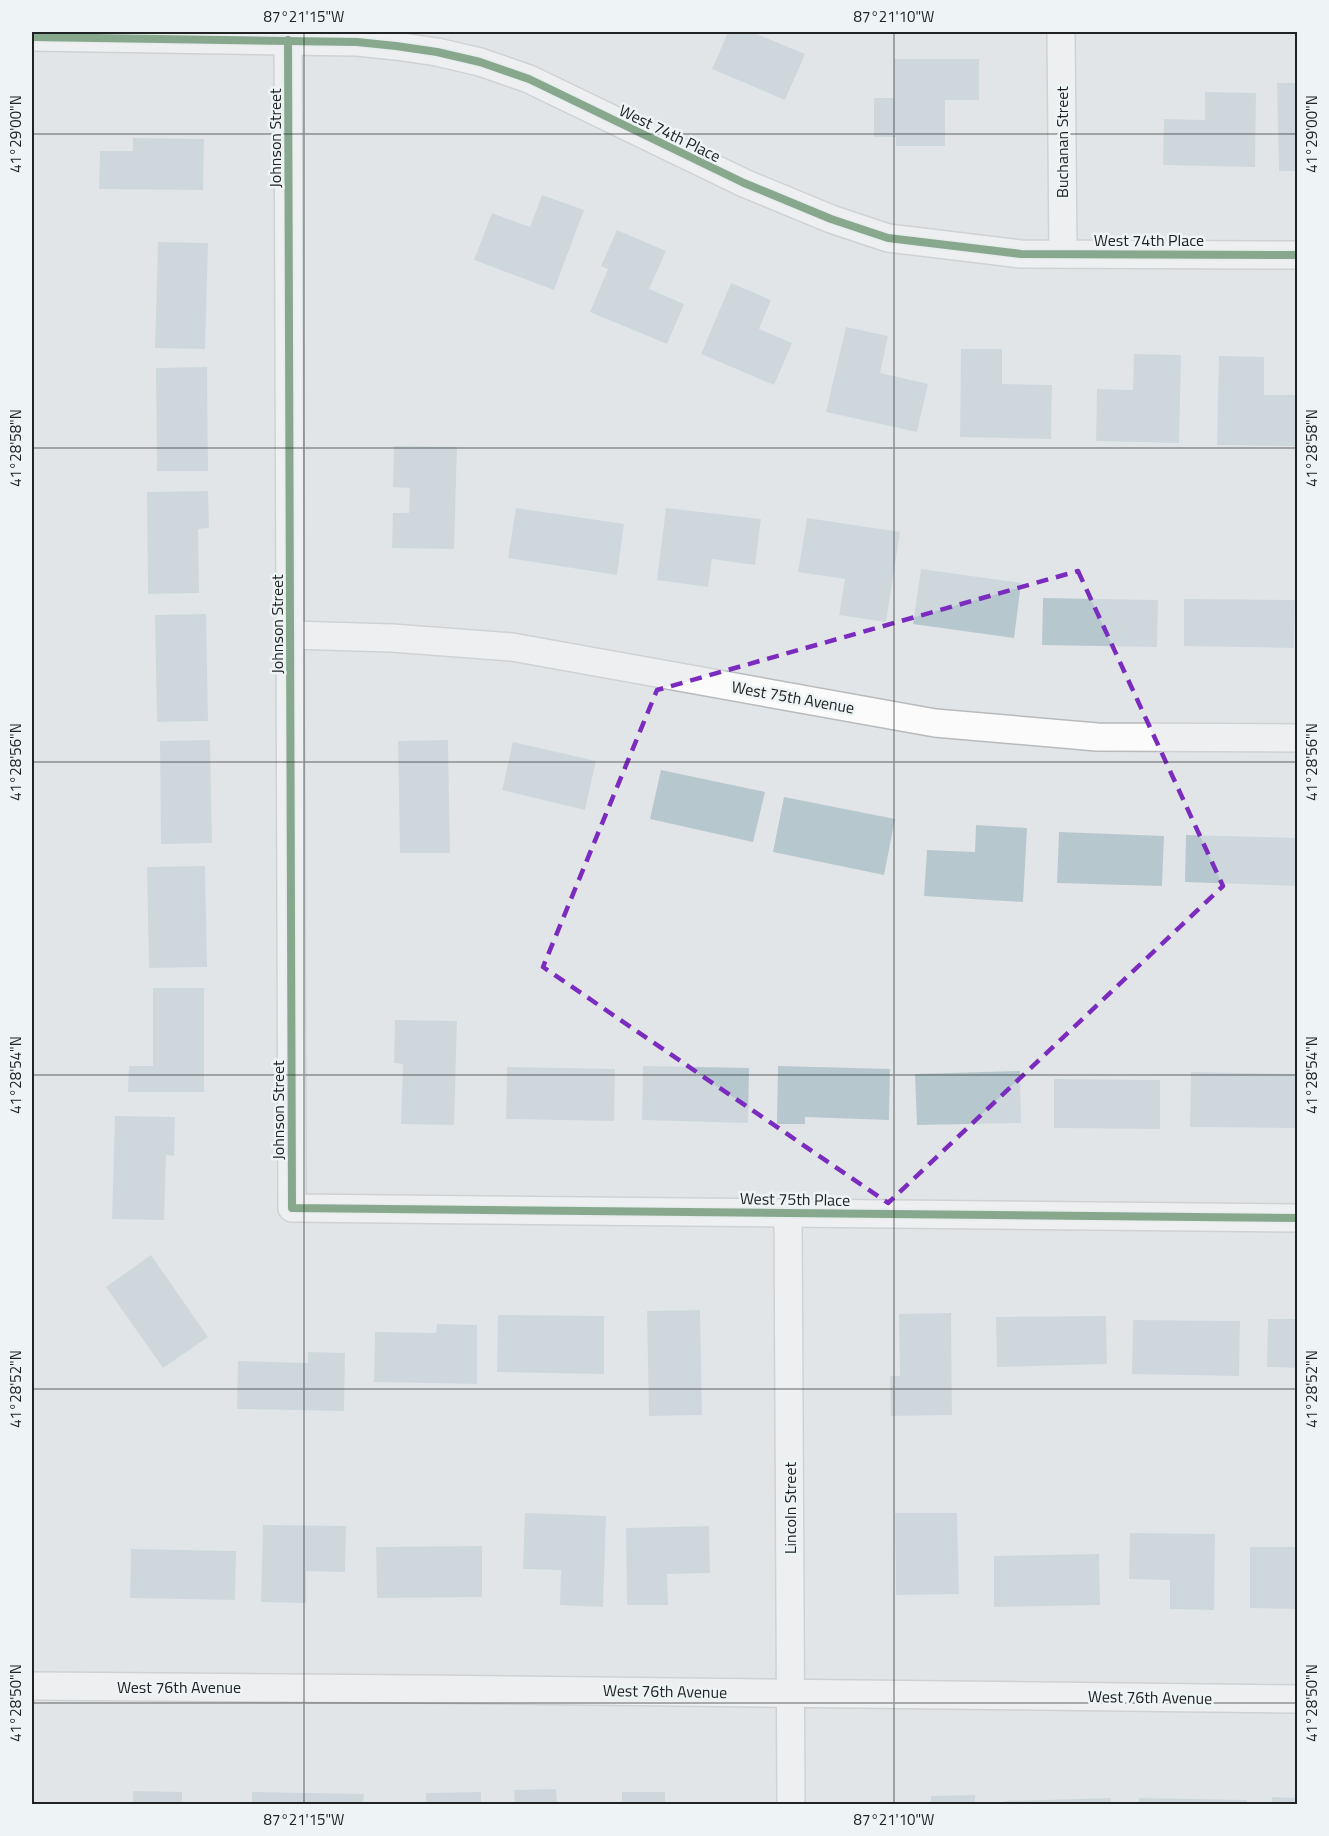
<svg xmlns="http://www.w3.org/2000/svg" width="1329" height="1836" viewBox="0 0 1329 1836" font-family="'Titillium Web',sans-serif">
  <rect width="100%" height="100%" fill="#e2e5e7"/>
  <g fill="#b6c8ce">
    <path d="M728,32h24l53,22 -20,46 -73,-31z"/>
    <path d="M894,59h85v41h-34v46h-49v-9h-22v-39h20z"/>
    <path d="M1277,83h21v88h-19z"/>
    <path d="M1205,92l51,1 -1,74 -92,-2 1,-46 41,1z"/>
    <path d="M133,138l71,1 -1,51 -104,-1 1,-38h33z"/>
    <path d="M542,195l42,15 -30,80 -80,-30 18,-47 38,14z"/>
    <path d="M617,230l49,21 -17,38 35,15 -17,40 -77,-32 18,-43 -7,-3z"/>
    <path d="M158,242l50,1 -3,106 -50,-1z"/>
    <path d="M731,283l40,17 -12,29 33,14 -18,42 -73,-31z"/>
    <path d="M846,327l42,9 -8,37 48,11 -11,48 -91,-20z"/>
    <path d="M961,349h41v35l50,1 -1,54 -91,-2z"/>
    <path d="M1134,354l47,1 -2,88 -83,-2 1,-52 36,1z"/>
    <path d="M1219,356l45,1v38h34l-1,51 -80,-1z"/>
    <path d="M207,367l1,104h-51l-1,-103z"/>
    <path d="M394,446l63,1 -3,102 -62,-1 1,-35h16l1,-25 -17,-1z"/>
    <path d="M208,491l1,37 -11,1 1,64 -51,1 -1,-102z"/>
    <path d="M516,508l108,16 -7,51 -109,-17z"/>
    <path d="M666,508l95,11 -6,46 -43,-6 -4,28 -51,-7z"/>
    <path d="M807,518l93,14 -14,90 -47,-7 6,-36 -47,-7z"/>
    <path d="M921,569l100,14 -7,55 -101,-14z"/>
    <path d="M1043,598l115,2 -1,47 -115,-2z"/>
    <path d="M1184,599l111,1 -1,48 -110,-2z"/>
    <path d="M206,614l2,107 -51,1 -2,-107z"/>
    <path d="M210,740l2,103 -51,1 -1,-103z"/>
    <path d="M448,740l2,113h-50l-2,-112z"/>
    <path d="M513,742l83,19 -11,49 -83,-20z"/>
    <path d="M661,770l104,22 -12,50 -103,-23z"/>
    <path d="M784,797l111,22 -11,56 -111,-23z"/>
    <path d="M976,825l51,3 -4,74 -99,-6 3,-46 48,2z"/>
    <path d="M1059,832l105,4 -2,50 -105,-3z"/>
    <path d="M1186,835l112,3v48l-113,-4z"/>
    <path d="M205,866l2,101 -58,1 -2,-101z"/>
    <path d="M153,988h51v104h-76l1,-26h24z"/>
    <path d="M395,1020l62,1 -3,104 -53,-1 2,-60 -9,-1z"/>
    <path d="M643,1066l106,2 -1,55 -106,-3z"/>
    <path d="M778,1066l112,3 -1,51 -84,-3v7h-28z"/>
    <path d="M507,1067l108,2 -1,52 -108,-2z"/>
    <path d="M1020,1071l1,52 -104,2 -2,-51z"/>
    <path d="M1191,1072l105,2 -1,54 -105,-1z"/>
    <path d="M1054,1079l106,1v49l-106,-1z"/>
    <path d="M115,1116l60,1 -1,39 -8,-1 -2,65 -52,-1z"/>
    <path d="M151,1255l57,82 -45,31 -57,-81z"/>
    <path d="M700,1310l2,105 -53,1 -2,-105z"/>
    <path d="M951,1313l1,102 -61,1 -1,-40h10l-1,-62z"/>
    <path d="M498,1315l106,1v58l-107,-2z"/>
    <path d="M1106,1316l1,48 -110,3 -1,-50z"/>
    <path d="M1268,1319h30v49l-31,-1z"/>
    <path d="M1133,1320l107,1 -1,55 -107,-2z"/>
    <path d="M437,1324l40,1v59l-103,-2 1,-50 61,1z"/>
    <path d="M308,1352l37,1 -1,58 -107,-2 1,-48 70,2z"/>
    <path d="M525,1513l81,3 -3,91 -43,-2 1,-35 -38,-1z"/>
    <path d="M895,1513h62l2,81 -63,1z"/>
    <path d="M263,1525l83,1 -1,46 -39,-1v32l-45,-1z"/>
    <path d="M709,1526l1,47 -43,1 1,31h-41l-1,-77z"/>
    <path d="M1130,1533l85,1 -1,76 -44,-1v-29l-41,-1z"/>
    <path d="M482,1546v51l-105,1 -1,-51z"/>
    <path d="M1250,1547h48v62l-48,-1z"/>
    <path d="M131,1549l105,2 -1,49 -105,-2z"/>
    <path d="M1099,1554l1,51 -106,2v-51z"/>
    <path d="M556,1789l1,15h-42l-1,-14z"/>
    <path d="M133,1791l49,1v12h-49z"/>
    <path d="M252,1792l112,2 -1,10h-111z"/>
    <path d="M481,1792v12h-55v-11z"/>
    <rect x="622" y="1792" width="43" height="12"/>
    <path d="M975,1795v9h-44v-8z"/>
    <path d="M1272,1797l26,1v6h-26z"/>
    <path d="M1111,1798v6h-107v-3z"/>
    <path d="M1139,1798l108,2v4h-108z"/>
  </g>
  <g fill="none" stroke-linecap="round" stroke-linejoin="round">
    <g stroke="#b8babc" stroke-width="30">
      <g id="minor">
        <path d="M1061,32l2,221"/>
        <path d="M32,37l325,5 39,4 41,6 43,10 49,17 215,104 87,36 57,19 133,16 277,1"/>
        <path d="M288,40l4,1168 1006,10"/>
        <path d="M291,635l101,3 120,9 423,76 162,14 201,1"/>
        <path d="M788,1212l3,592"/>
        <path d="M32,1686c422,2 843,9 1266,13"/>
      </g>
    </g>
    <use href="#minor" stroke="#fbfbfb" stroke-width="27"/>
    <g stroke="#eef4f5" stroke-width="11">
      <g id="cycleway">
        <path d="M32,37l325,5 39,4 41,6 43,10 49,17 215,104 87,36 57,19 133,16 277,1"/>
        <path d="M288,40l4,1168 1006,10"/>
      </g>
    </g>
    <use href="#cycleway" stroke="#1b5e20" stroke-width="8"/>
  </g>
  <path d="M0 0H1329V1836H0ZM1078,571l145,315 -335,317 -345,-236 114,-277z" fill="#e2e5e7" fill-opacity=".55" fill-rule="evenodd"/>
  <path fill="none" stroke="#7b2cbf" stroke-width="4.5" stroke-dasharray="12 8" stroke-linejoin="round" d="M1078,571l145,315 -335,317 -345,-236 114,-277z"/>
  <path fill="none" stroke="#202223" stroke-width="1.5" stroke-opacity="0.45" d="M304,32v1772M894,32v1772M32,134h1266M32,448h1266M32,762h1266M32,1075h1266M32,1389h1266M32,1703h1266"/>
  <g text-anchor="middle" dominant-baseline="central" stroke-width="5" stroke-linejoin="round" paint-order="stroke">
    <g font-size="16" fill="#202223" stroke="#eef4f5">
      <text transform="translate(670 133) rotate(26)">West 74th Place</text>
      <text transform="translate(275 138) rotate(-90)">Johnson Street</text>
      <text transform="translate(1062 142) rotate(-90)">Buchanan Street</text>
      <text x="1149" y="240">West 74th Place</text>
      <text transform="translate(277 624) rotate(-90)">Johnson Street</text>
      <text transform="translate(793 697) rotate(10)">West 75th Avenue</text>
      <text transform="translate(278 1110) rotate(-90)">Johnson Street</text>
      <text transform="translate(795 1199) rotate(1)">West 75th Place</text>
      <text transform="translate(790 1508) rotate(-90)">Lincoln Street</text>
      <text x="179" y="1687">West 76th Avenue</text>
      <text transform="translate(665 1691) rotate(1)">West 76th Avenue</text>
      <text transform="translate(1150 1697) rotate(1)">West 76th Avenue</text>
    </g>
  </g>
  <rect width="1329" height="1836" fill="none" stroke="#eef4f5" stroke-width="66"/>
  <rect x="33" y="33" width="1263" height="1770" fill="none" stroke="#202223" stroke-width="2"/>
  <g font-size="15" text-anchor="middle" fill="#202223">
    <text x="304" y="22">87°21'15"W</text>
    <text x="894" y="22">87°21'10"W</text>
    <text transform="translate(16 134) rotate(-90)" y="5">41°29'00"N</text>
    <text transform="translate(1312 134) rotate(-90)" y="5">41°29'00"N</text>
    <text transform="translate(16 448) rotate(-90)" y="5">41°28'58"N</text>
    <text transform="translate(1312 448) rotate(-90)" y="5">41°28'58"N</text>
    <text transform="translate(16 762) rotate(-90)" y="5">41°28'56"N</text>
    <text transform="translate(1312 762) rotate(-90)" y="5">41°28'56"N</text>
    <text transform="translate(16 1075) rotate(-90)" y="5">41°28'54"N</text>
    <text transform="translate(1312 1075) rotate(-90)" y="5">41°28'54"N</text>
    <text transform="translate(16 1389) rotate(-90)" y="5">41°28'52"N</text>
    <text transform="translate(1312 1389) rotate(-90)" y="5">41°28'52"N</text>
    <text transform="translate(16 1703) rotate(-90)" y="5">41°28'50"N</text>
    <text transform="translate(1312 1703) rotate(-90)" y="5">41°28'50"N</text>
    <text x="304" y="1825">87°21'15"W</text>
    <text x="894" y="1825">87°21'10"W</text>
  </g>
</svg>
